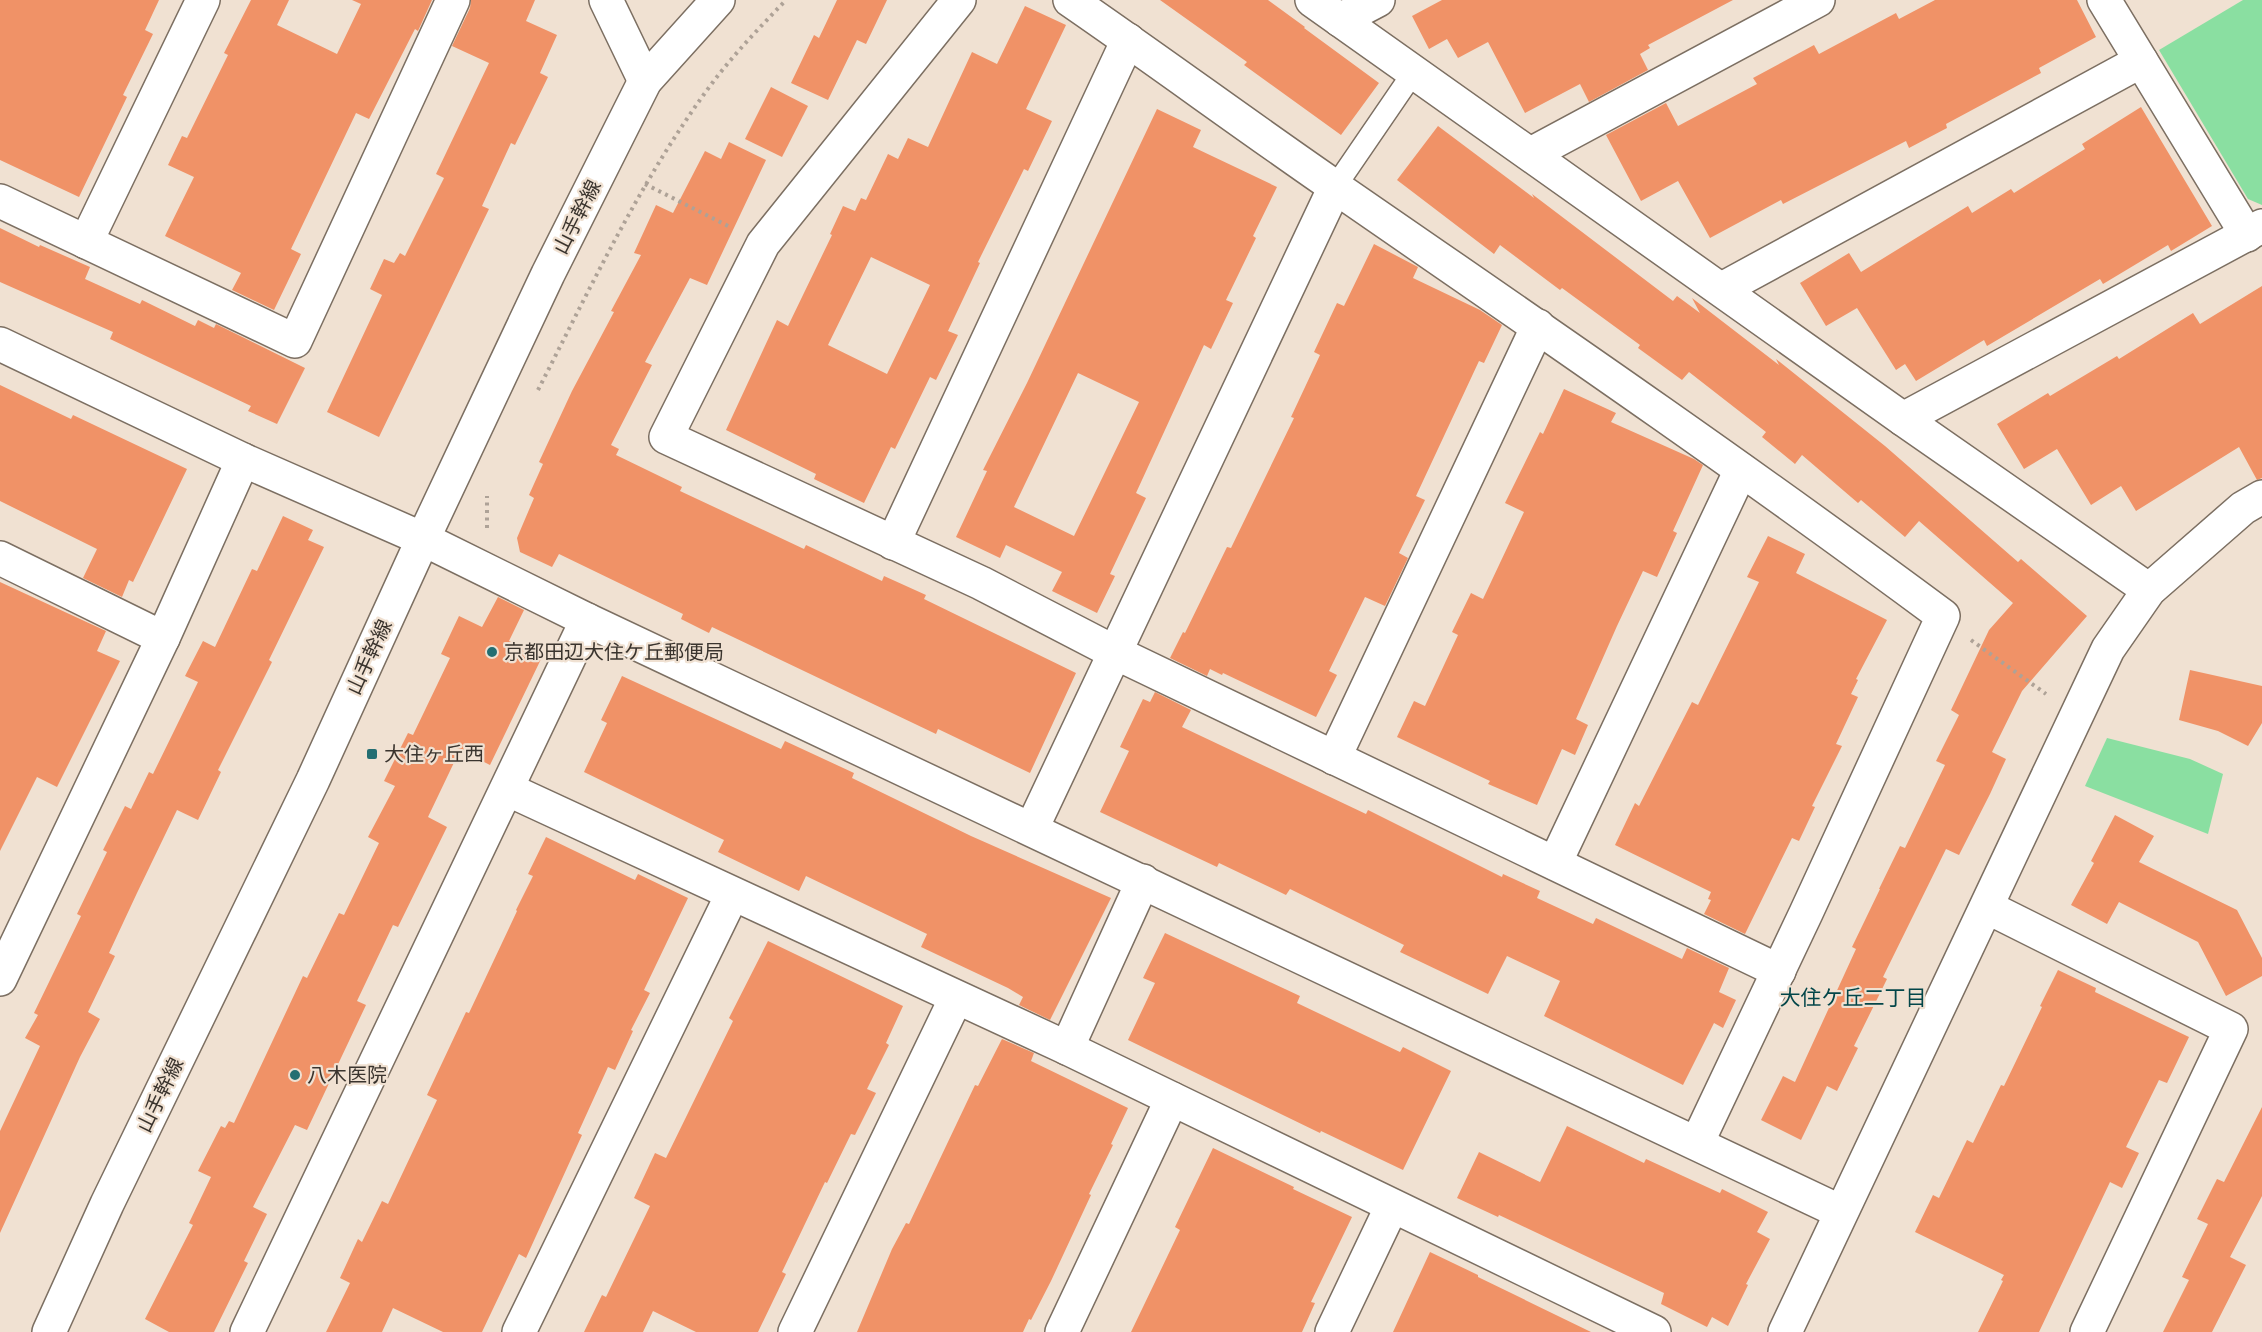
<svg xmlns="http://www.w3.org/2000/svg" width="2262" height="1332" viewBox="0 0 2262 1332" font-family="'DM Sans','Noto Sans JP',sans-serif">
  <rect width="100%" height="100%" fill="#f0e1d2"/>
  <g fill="#8adfa1">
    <path d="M2243,0h19v205l-14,-6 -89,-149z"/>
    <path d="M2107,738l83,21 33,15 -15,60 -123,-48z"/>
  </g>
  <g fill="#f09267" fill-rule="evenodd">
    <path d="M0,0h159l-14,30 8,4 -30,61 4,2 -48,100 -79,-37z"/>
    <path d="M251,0h38l-12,25 60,29 24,-50 -9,-4h80l-14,31 -3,-2 -46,90 -13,-6 -65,136 10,5 -27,56 -42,-20 9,-17 -76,-37 29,-59 -26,-12 14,-29 5,2 41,-83 -4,-2z"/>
    <path d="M471,0h64l-9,21 31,14 -17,38 8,4 -33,68 -4,-2 -29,63 7,3 -110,228 -52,-25 55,-117 -12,-6 14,-30 10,4 6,-10 5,3 39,-78 -8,-4 53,-111 -37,-17 18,-38z"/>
    <path d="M837,0h50l-21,44 -9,-4 -29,60 -37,-17 23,-48 5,3z"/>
    <path d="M1160,0h108l37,27 -1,1 75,55 -38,52 -97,-70 3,-3z"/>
    <path d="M1442,0h291l-85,45 2,3 -10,6 8,16 -59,32 -9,-18 -55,29 -37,-71 -30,16 -11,-19 -18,10 -17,-33z"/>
    <path d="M1935,0h142l19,37 -57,31 2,5 -95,51 1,4 -38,20 -3,-7 -123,63 -2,-4 -71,38 -32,-57 -37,20 -35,-66 60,-32 12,23 79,-42 -4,-6 61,-33 5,9 77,-41 3,6z"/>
    <path d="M1025,6l41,19 -40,84 26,12 -24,50 -4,-2 -46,93 2,1 -32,68 10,4 -22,45 -6,-3 -35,72 -4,-2 -27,56 -50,-24 2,-5 -90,-44 51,-110 11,6 44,-91 -2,-1 13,-28 12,5 6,-13 5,2 22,-46 10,5 10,-21 20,9 44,-95 25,12zM871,257l59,28 -43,89 -59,-29z"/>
    <path d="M771,87l37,19 -26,51 -37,-18z"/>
    <path d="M2141,107l71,119 -41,25 -3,-6 -65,39 -3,-5 -113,67 -3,-6 -68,41 -11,-17 -9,6 -39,-62 -31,18 -26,-43 49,-30 12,19 107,-66 4,7 39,-24 3,4 71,-44 -3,-5z"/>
    <path d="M1157,109l44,21 -8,17 84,40 -24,49 3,2 -30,62 7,3 -22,46 -7,-4 -68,148 10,5 -36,76 5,2 -18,37 -45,-22 10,-19 -56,-27 -6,13 -44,-21 31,-66 -4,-1 44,-87zM1078,373l61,29 -65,134 -60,-29z"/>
    <path d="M1438,126l96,72 -2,-4 141,107 4,-5 23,17 -8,-15 87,67 -3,-6 109,87 133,116 3,-3 66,57 -65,75 -30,61 14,7 -16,35 -31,61 -13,-6 -63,128 4,2 -33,67 4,2 -21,43 -10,-5 -26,54 -40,-20 22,-44 12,6 61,-133 -4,-2 28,-58h-1l21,-43 5,2 40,-83 -9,-4 23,-46 -8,-5 38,-80 24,-27 -94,-82 -14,16 -44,-37 -3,3 -56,-48 -7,9 -33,-27 4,-5 -77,-60 -7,8 -44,-32 2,-3 -78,-57 -2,2 -60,-45 -6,9 -97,-74z"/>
    <path d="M729,142l37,18 -59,125 -17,-7 -45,84 7,3 -41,80 8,4 -3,6 66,32 -2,4 124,58 2,-4 76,36 2,-5 42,19 -2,4 152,74 -46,100 -92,-44 -2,5 -224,-107 -3,6 -28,-14 2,-5 -124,-60 -7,13 -32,-15 -3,-14 17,-40 -5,-3 14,-31 -4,-2 33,-71 42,-79 -3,-1 30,-56 -7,-2 22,-48 17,8 32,-62 16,8z"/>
    <path d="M0,228l39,19 1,-2 50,22 -5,12 55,25 2,-4 53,26 3,-6 16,8 2,-4 89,44 -28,56 -29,-13 3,-5 -141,-67 3,-7 -113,-50z"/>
    <path d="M1374,244l44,23 -5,11 67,32 22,15 -18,38 -5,-2 -63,135 9,4 -26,53 9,5 -23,48 -20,-9 -36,74 8,4 -21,42 -93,-44 -1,2 -12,-6 -3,7 -37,-18 13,-26 2,1 42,-86 4,1 63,-130 -3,-1 29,-62 -6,-3 23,-49 7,3z"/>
    <path d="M2262,286v192l-5,2 -18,-33 -103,64 -15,-25 -30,19 -34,-56 -33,20 -27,-45 51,-31 2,3 67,-40 2,3 74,-46 7,11z"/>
    <path d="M0,385l71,34 2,-4 114,54 -54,113 -4,-2 -7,17 -39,-19 14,-29 -97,-48z"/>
    <path d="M1564,389l52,24 -5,9 83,37 9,6 -30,66 4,2 -20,44 -14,-6 -26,55 -41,93 12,6 -13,30 -13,-6 -25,56 -49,-21 2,-3 -93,-44 17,-36 11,5 33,-71 -6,-3 19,-39 12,6 41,-87 -19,-9 35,-71 3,2z"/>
    <path d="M283,516l30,14 -5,10 16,7 -55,113 3,2 -54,108 3,2 -23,48 -21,-10 -40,83 -28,60 6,3 -27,56 12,7 -20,38 -80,176v-102l40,-85 -15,-8 13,-23 -4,-2 47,-97 -4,-2 30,-62 -4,-2 22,-44 6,3 18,-37 4,2 45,-92 -13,-6 18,-35 12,6 37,-78 5,2z"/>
    <path d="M1768,536l37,18 -9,19 91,47 -31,59 2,1 -7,14 7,3 -22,47 6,2 -30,60 3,1 -16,34 -7,-3 -47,96 -41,-20 7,-14 -3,-1 3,-7 -96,-47 20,-42 4,3 53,-104 6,3 61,-123 -12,-5z"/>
    <path d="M0,582l106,49 -9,20 23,10 -63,126 -20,-10 -37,74z"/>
    <path d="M498,597l26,13 -15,31 33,16 -52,108 -30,-15 -32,67 19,10 -49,100 -5,-2 -36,76 9,4 -59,125 -12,-5 -42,82 14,7 -23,47 4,2 -34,69h-45l-24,-13 48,-94 -4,-2 22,-46 -13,-6 23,-45 4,2 4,-7 5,2 69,-147 4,2 32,-65 5,2 35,-72 -11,-6 27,-51 -11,-5 24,-48 5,2 37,-77 -9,-4 18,-38 23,11z"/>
    <path d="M2190,670l72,16v37l-14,23 -30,-15 -39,-11z"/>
    <path d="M622,676l159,73 4,-8 69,32 -2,5 119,58 140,62 -61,122 -31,-15 4,-8 -15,-9 -87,-41 6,-13 -121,-58 -7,15 -81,-39 6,-12 -140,-68 23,-49 -6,-3z"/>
    <path d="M1155,692l36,18 -9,17 184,87 2,-4 134,67 1,-3 37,17 -3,7 56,26 3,-6 86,41 5,-11 42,20 -10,24 17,8 -13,28 -9,-5 -31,62 -139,-69 16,-35 -53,-25 -19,38 -88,-42 4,-7 -114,-56 -4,6 -67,-32 -2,4 -117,-55 29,-61 -9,-4 23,-48 7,3z"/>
    <path d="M2115,815l39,21 -15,26 98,48 25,48v18l-36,20 -28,-54 -79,-40 -12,22 -36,-19 23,-42 -3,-2z"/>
    <path d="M546,837l89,43 3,-6 50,24 -44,92 6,3 -19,37 2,1 -18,39 -7,-3 -30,66 4,2 -56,123 -7,-4 -37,78h-39l-50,-24 -11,24h-56l24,-49 -10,-5 18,-39 4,3 20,-41 6,3 49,-104 -10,-5 39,-83 3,1 48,-102 -1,-1 17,-34 -5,-2z"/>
    <path d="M1165,933l135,63 -3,7 103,49 3,-5 48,24 -48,99 -82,-39 -1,2 -192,-93 27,-57 -12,-5z"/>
    <path d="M768,941l135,65 -17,37 3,2 -22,44 9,4 -21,42 -4,-1 -24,49 -2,-1 -43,90 4,2 -28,58h-62l-43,-21 -10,21h-59l18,-37 4,2 44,-91 -16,-8 21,-45 11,5 67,-137 -4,-3z"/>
    <path d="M2058,970l38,18 -1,4 94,45 -22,46 -8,-3 -33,67 13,6 -17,35 -12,-6 -71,150h-61l25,-51 -2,-1 3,-5 -89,-43 18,-37 6,3 28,-58 6,3 28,-58 3,1 38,-79 -2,-1z"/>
    <path d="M1002,1039l32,14 -3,8 97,47 -17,36 2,1 -24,49 2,1 -40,86 -20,39 -2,-1 -6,13h-166l35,-83 14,-26 3,1 66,-139 3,1z"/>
    <path d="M2262,1107v89l-32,61 16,8 -34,67h-49l26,-52 -7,-3 26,-53 -11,-5 20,-40 7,3z"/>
    <path d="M1567,1126l77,37 2,-4 74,34 2,-4 46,23 -11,20 13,7 -24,45 2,1 -20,41 -16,-9 -5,10 -46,-23 3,-11 -165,-78 -1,2 -41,-19 22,-46 61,30z"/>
    <path d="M1213,1148l81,39 -1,2 59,28 -41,85 4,1 -13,29h-171l49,-102 -5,-3z"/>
    <path d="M1430,1252l48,23v2l113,55h-198z"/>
  </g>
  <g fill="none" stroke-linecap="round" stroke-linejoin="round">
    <g stroke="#7c6f62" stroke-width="24">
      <path id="service" d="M1335,187l78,-114"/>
    </g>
    <g stroke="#7c6f62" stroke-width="36">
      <g id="minor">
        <path d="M959,0l-196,244 -97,193 315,146 133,69 665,319"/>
        <path d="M1070,0c90,62 178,127 268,189 203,140 407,280 605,427l-137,297 -109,230"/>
        <path d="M1312,0l591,419 246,171"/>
        <path d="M2104,0l143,235"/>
        <path d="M1340,20l38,-20"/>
        <path d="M1531,154l287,-154"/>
        <path d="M0,201l295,140 158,-341"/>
        <path d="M86,242l117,-242"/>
        <path d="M1722,289l419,-228"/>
        <path d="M1903,419l359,-193"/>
        <path d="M893,543l235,-503"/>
        <path d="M0,558l163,80"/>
        <path d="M1334,758l204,-432"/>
        <path d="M507,789l560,259 587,284"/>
        <path d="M1032,828l303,-641"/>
        <path d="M1555,863l186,-393"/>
        <path d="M1987,907l244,122 -144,303"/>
        <path d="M0,979l163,-341 80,-178"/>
        <path d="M1067,1048l76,-167"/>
        <path d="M247,1332l340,-712"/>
        <path d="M519,1332l213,-437"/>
        <path d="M795,1332l161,-334"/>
        <path d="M1062,1332l110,-233"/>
        <path d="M1332,1332l60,-126"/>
      </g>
    </g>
    <g stroke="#7c6f62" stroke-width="36">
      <g id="tertiary">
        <path d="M606,0l39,81"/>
        <path d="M0,344l243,116 180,79 164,81 1254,592"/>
        <path d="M49,1332l58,-128 206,-424 110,-241 125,-265 97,-193 73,-81"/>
        <path d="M1785,1332l323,-683 41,-59 94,-82 19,-11"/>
      </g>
    </g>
    <g stroke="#aea297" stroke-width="4" stroke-dasharray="3 4.5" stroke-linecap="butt">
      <path d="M645,184l85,43"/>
      <path d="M538,390c54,-105 104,-213 175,-308 22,-29 48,-56 73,-82"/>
      <path d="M487,528v-32"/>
      <path d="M1971,640l75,54"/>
    </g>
    <use href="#service" stroke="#fff" stroke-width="21"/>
    <use href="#minor" stroke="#fff" stroke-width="33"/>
    <use href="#tertiary" stroke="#fff" stroke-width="33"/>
  </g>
  <g fill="#236e72" stroke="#f0e1d2" stroke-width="2">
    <circle cx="492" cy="652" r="6"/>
    <rect x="366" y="748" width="12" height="12" rx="3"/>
    <circle cx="295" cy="1075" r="6"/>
  </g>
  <g text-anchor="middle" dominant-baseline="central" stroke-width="4.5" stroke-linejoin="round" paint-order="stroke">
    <g font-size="20" fill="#3a342e" stroke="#f0e1d2">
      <text transform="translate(577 217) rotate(-63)">山手幹線</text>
      <text transform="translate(369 657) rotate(-65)">山手幹線</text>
      <text transform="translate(160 1095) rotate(-64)">山手幹線</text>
    </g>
    <g font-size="20" fill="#3a342e" stroke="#f0e1d2" text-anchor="start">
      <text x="504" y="652">京都田辺大住ケ丘郵便局</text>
      <text x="384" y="754">大住ヶ丘西</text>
      <text x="307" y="1075">八木医院</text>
    </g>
    <g font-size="21" fill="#034649" stroke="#f0e1d2">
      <text x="1853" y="998">大住ケ丘二丁目</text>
    </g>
  </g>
</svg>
